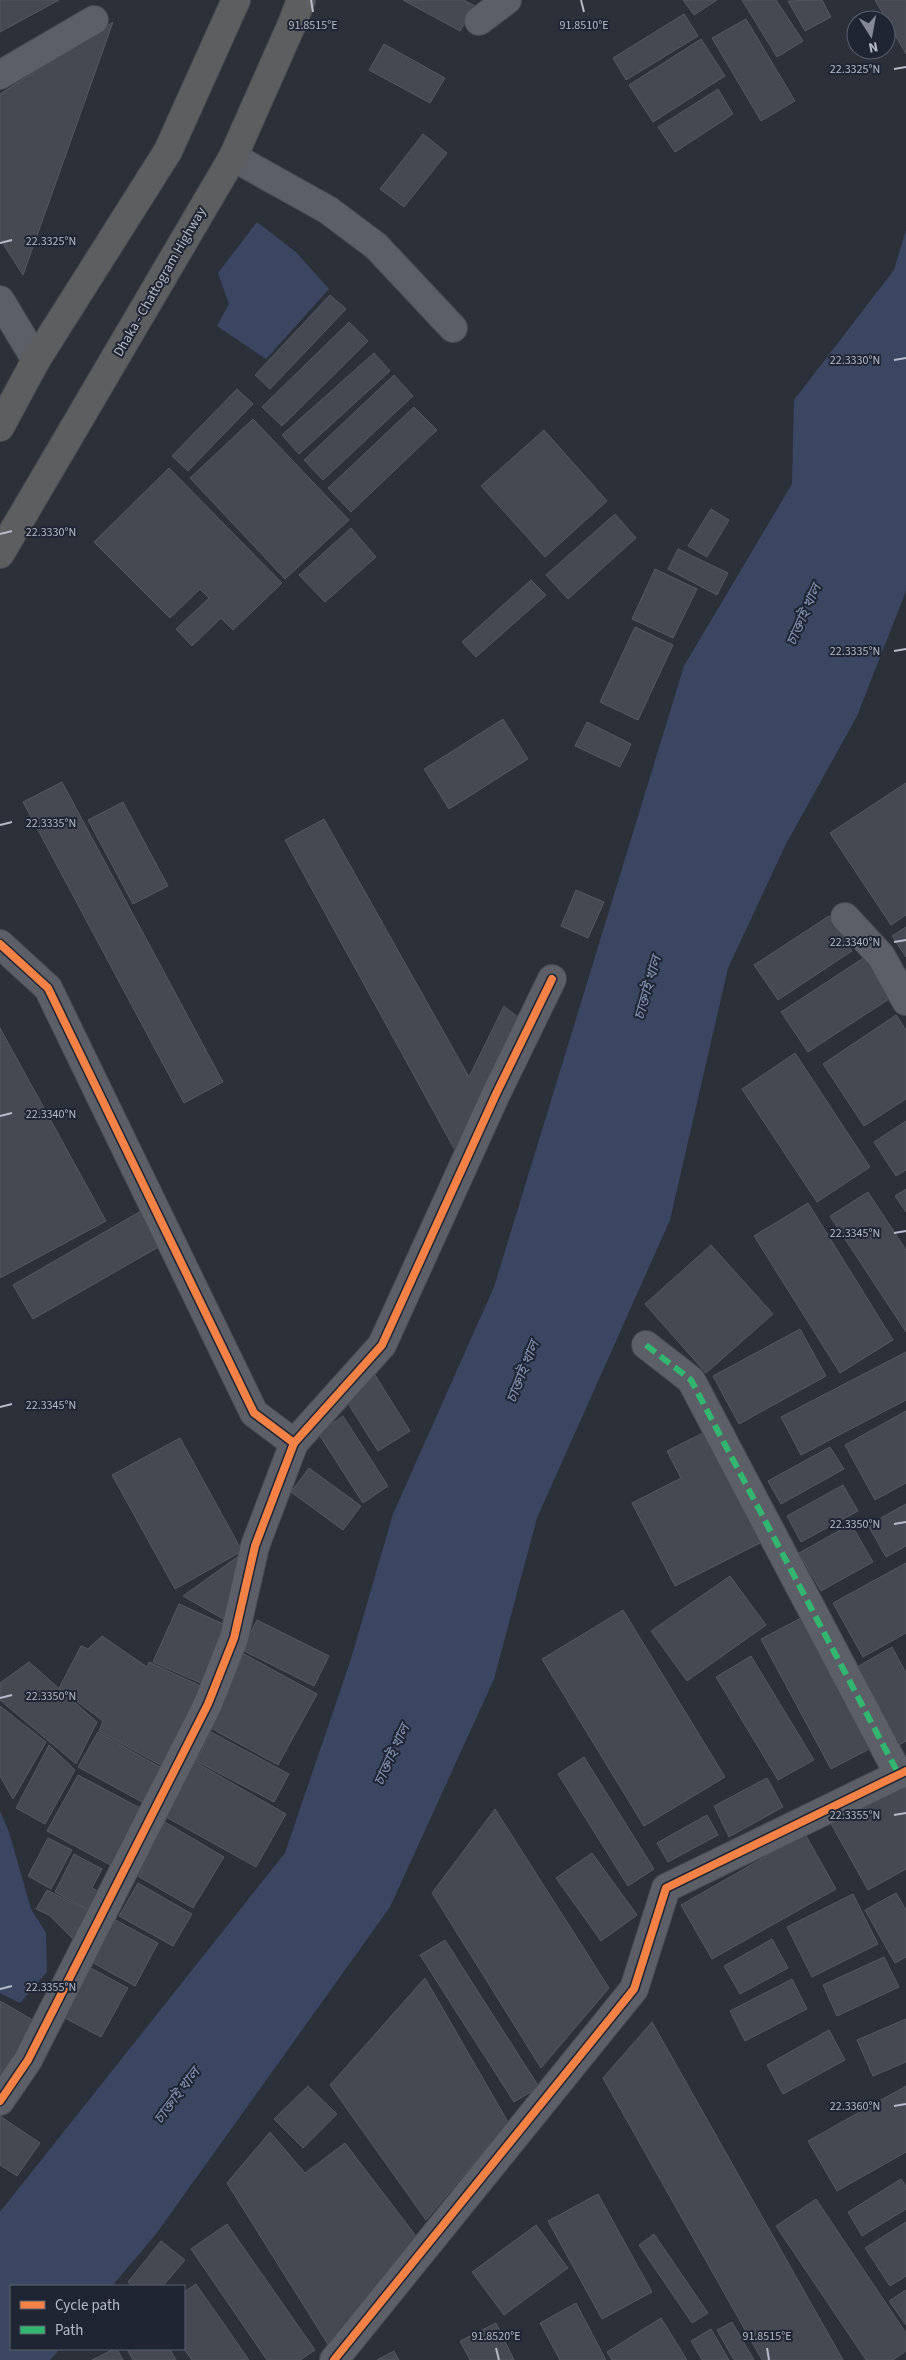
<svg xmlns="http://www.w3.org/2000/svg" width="906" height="2360" viewBox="0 0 906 2360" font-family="'Source Sans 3','Noto Sans Bengali',sans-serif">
  <rect width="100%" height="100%" fill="#2c3039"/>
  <g fill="#3b4762">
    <path d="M257,222l40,31 32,36 -63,70 -49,-33 12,-22 -11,-31z"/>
    <path d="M906,230v361l-49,125 -71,128 -58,124 -58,252 -133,298 -43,161 -104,228 -234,327 -44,52h-101v63h49l-10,11h-50v-148l285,-359 66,-194 42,-145 101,-227 190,-621 108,-182 2,-84 100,-130z"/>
    <path d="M0,1811l9,21 22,77 15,24 1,39 -27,31 -20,-10z"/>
  </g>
  <g fill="#464951" stroke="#545860">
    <path d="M0,0h59l-59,32z"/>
    <path d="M403,0h61l11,6 -15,25z"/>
    <path d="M683,0h34l-23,15z"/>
    <path d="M742,0h34l27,41 -26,16z"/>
    <path d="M822,0l9,17 -26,14 -17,-30z"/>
    <path d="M875,0h31v54z"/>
    <path d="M684,14l14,22 -72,44 -13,-22z"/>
    <path d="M746,19l49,82 -34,20 -49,-83z"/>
    <path d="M113,22l-90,253 -23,-36v-145z"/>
    <path d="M701,39l24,37 -72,46 -24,-37z"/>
    <path d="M384,44l61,34 -15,25 -61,-33z"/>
    <path d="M718,89l15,25 -58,38 -17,-25z"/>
    <path d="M423,134l24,19 -43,54 -24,-18z"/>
    <path d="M330,295l16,14 -76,80 -15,-14z"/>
    <path d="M349,322l19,19 -86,85 -20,-19z"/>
    <path d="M374,353l16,18 -91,83 -17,-19z"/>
    <path d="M394,375l19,21 -90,84 -19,-20z"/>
    <path d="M237,389l16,15 -65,67 -16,-15z"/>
    <path d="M414,407l23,23 -86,82 -23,-24z"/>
    <path d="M253,419l96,101 -64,59 -95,-101z"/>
    <path d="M544,430l63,71 -62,56 -64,-71z"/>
    <path d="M169,468l113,115 -49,47 -12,-12 -29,28 -16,-17 33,-31 -9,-9 -30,29 -76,-76z"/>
    <path d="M711,509l18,11 -22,37 -19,-11z"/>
    <path d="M615,514l21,24 -68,61 -22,-24z"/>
    <path d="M351,528l25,29 -51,45 -26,-27z"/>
    <path d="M678,549l50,24 -11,22 -49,-26z"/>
    <path d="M655,569l42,20 -24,49 -41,-19z"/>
    <path d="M531,580l15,15 -70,62 -14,-15z"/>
    <path d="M635,627l38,18 -35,75 -38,-18z"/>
    <path d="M503,719l25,40 -79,50 -25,-40z"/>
    <path d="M587,722l44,22 -11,23 -45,-21z"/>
    <path d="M62,782l161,300 -39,21 -161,-301z"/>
    <path d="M906,783v132l-15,10 -61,-92z"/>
    <path d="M123,802l45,84 -35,18 -45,-84z"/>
    <path d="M324,819l145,258 35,-71 15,12 -62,136 -172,-314z"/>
    <path d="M576,890l28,12 -16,36 -27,-12z"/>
    <path d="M829,916l23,35 -74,49 -24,-35z"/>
    <path d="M906,927v30l-14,-21z"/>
    <path d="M865,957l27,40 -84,55 -27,-40z"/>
    <path d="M896,1015l10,15v69l-42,27 -41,-62z"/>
    <path d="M0,1028l106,193 -106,57z"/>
    <path d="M795,1053l75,114 -53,35 -75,-113z"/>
    <path d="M906,1121v49l-10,6 -22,-34z"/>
    <path d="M906,1189v23l-11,-16z"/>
    <path d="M868,1192l38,58v82l-76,-116z"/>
    <path d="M808,1203l85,137 -53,33 -86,-137z"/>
    <path d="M141,1211l21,34 -129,74 -20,-34z"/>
    <path d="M711,1245l62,69 -67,59 -61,-69z"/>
    <path d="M800,1329l26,47 -87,48 -26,-48z"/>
    <path d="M906,1352v48l-105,55 -20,-38z"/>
    <path d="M375,1375l35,56 -32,20 -36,-57z"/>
    <path d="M906,1411v72l-31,17 -30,-55z"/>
    <path d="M343,1416l45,70 -25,17 -45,-70z"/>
    <path d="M705,1432l57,110 -87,44 -43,-83 49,-25 -14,-27z"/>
    <path d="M180,1438l62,113 -67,38 -63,-114z"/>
    <path d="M830,1447l14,22 -63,35 -13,-23z"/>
    <path d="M309,1468l52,38 -18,24 -52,-38z"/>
    <path d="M843,1485l15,26 -57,31 -14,-26z"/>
    <path d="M906,1504v42l-20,11 -18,-32z"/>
    <path d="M851,1524l22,38 -52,29 -22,-38z"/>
    <path d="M240,1555l-8,69 -49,-28z"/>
    <path d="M906,1563v70l-43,24 -30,-54z"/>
    <path d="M730,1576l36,49 -79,56 -36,-50z"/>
    <path d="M179,1604l51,23 -27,57 -50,-22z"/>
    <path d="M623,1610l102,167 -81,49 -102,-167z"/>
    <path d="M803,1617l70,130 -42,22 -70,-130z"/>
    <path d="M257,1620l72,36 -15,30 -72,-36z"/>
    <path d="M102,1636l45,31 2,-5 58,27 -43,78 -65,-36 4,-10 -44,-33 22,-42 7,3z"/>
    <path d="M892,1647l14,26v68l-13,7 -43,-77z"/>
    <path d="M244,1654l73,40 -39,71 -73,-40z"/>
    <path d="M751,1656l63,104 -36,20 -62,-103z"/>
    <path d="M29,1662l68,60 -21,42 -76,-64v-17z"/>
    <path d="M0,1706l46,36 -33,57 -13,-23z"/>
    <path d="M98,1732l65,37 -19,34 -66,-36z"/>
    <path d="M211,1732l78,42 -15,28 -78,-41z"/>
    <path d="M49,1745l26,25 -30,54 -29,-16z"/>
    <path d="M584,1757l70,112 -26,17 -70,-112z"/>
    <path d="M188,1758l98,56 -30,53 -99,-55z"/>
    <path d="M78,1775l64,34 -30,57 -65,-35z"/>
    <path d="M767,1778l16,29 -54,30 -15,-31z"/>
    <path d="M906,1780v89l-38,21 -38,-68z"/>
    <path d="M495,1809l114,179 -68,80 -109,-175z"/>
    <path d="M707,1815l11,20 -50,27 -11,-19z"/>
    <path d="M165,1822l59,35 -31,51 -59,-34z"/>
    <path d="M805,1834l31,55 -124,70 -31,-54z"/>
    <path d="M48,1838l24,12 -21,39 -23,-13z"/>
    <path d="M592,1853l45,62 -36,26 -45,-63z"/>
    <path d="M74,1854l28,15 -10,19 11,6 -10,18 -38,-20z"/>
    <path d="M138,1883l54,31 -19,32 -54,-30z"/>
    <path d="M47,1890l50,25 -16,32 -32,-32 -13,-6z"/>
    <path d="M896,1893l10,17v47l-11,6 -30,-53z"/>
    <path d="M853,1894l25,50 -66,33 -25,-50z"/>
    <path d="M110,1917l48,26 -23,43 -49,-27z"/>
    <path d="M772,1939l16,29 -48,26 -16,-28z"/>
    <path d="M445,1940l94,147 -25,15 -94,-147z"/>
    <path d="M884,1957l15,30 -62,29 -14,-31z"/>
    <path d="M87,1966l41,22 -27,49 -40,-21z"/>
    <path d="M425,1978l83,144 -82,98 -96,-135z"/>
    <path d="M792,1979l15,30 -62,32 -15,-30z"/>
    <path d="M0,2001l38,22 -38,65z"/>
    <path d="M906,2019v43l-33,14 -16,-36z"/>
    <path d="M652,2022l191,338h-81l-159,-282z"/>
    <path d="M829,2030l16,30 -62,34 -16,-29z"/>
    <path d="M308,2086l29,28 -34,34 -29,-29z"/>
    <path d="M906,2086v66l-69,39 -29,-50z"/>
    <path d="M0,2116l40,27 -23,33 -17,-11z"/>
    <path d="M270,2132l35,41 40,-30 74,97 -90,106 -102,-163z"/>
    <path d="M901,2179l5,7v23l-44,27 -14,-24z"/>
    <path d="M598,2194l54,98 -50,27 -54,-98z"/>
    <path d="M816,2199l90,134v18l-13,9h-27l-90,-134z"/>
    <path d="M906,2222v54l-16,10 -25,-38z"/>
    <path d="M227,2224l88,126 -15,10h-33l-76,-111z"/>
    <path d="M536,2225l32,43 -64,47 -32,-43z"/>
    <path d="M654,2234l54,79 -16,10 -53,-78z"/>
    <path d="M161,2241l24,19 -22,26h-30l-5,-4z"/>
    <path d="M196,2284l53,76h-57l-8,-11v-57z"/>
    <path d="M906,2290v35l-17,-24z"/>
    <path d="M576,2303l30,57h-46l-20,-37z"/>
    <path d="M661,2318l26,42h-75l-5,-8z"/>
    <path d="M732,2322l22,38h-20l-17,-30z"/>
    <path d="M496,2323l18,37h-44l-10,-19z"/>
    <path d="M711,2329l18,31h-27l-11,-19z"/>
    <path d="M114,2349h3l6,11h-31z"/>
    <path d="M127,2349h43l6,11h-43z"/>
    <path d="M394,2351l5,9h-22z"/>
  </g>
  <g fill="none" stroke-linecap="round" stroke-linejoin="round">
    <g stroke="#484b52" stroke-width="30">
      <g id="minor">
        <path d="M479,21l28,-21"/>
        <path d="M0,75l94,-55"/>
        <path d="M233,157l95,53 48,36 77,82"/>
        <path d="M0,300l36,60"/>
        <path d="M845,917l36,39 25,45"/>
        <path d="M0,944l48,44 206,425 40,30"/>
        <path d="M646,1345l45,35 208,395"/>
        <path d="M0,2101l28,-41 180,-356 26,-66 21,-92 39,-103 88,-98 114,-251 56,-115"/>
        <path d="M334,2360l300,-371 32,-101 240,-117"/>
      </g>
    </g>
    <g stroke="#494c54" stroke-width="30">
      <g id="highway">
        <path d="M0,427l36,-67 132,-209 68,-151"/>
        <path d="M0,554l233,-397 59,-133 9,-24"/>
      </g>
    </g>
    <use href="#minor" stroke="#5c5f67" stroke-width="28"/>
    <use href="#highway" stroke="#5c5e60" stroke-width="28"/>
    <path stroke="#33b770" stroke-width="6" stroke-dasharray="12 6" stroke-linecap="butt" d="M646,1345l45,35 208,395"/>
    <g stroke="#1f2533" stroke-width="11">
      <g id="cycleway">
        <path d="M0,944l48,44 206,425 40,30"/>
        <path d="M0,2101l28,-41 180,-356 26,-66 21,-92 39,-103 88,-98 114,-251 56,-115"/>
        <path d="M334,2360l300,-371 32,-101 240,-117"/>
      </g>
    </g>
    <use href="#cycleway" stroke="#f48246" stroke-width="8"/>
  </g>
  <path fill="none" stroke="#b7bbc9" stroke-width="2" d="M311,0l2,12M581,0l3,12M894,69l12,-2M0,243l12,-3M894,360l12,-2M0,534l12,-3M894,651l12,-2M0,825l12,-3M894,942l12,-2M0,1116l12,-3M894,1233l12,-2M0,1407l12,-3M894,1524l12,-2M0,1698l12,-3M894,1815l12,-2M0,1989l12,-3M894,2106l12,-2M496,2348l3,12M767,2348l2,12"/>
  <g text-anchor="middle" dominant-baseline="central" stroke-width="4" stroke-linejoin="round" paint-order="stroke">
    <g font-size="14" fill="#b7bbc9" stroke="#1f2533">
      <text transform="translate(160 282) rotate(-60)">Dhaka - Chattogram Highway</text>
    </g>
    <g font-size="15" font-style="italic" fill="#808eae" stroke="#1f2533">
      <text transform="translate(804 615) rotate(-66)">চাক্তাই খাল</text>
      <text transform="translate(648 988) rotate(-74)">চাক্তাই খাল</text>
      <text transform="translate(523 1372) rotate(-68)">চাক্তাই খাল</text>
      <text transform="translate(392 1755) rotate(-65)">চাক্তাই খাল</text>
      <text transform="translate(177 2096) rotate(-53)">চাক্তাই খাল</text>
    </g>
  </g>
  <g font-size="12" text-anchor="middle" fill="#b7bbc9" stroke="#1f2533" stroke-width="4" stroke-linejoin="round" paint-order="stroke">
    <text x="313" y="29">91.8515°E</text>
    <text x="584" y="29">91.8510°E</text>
    <text x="855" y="73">22.3325°N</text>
    <text x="51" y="245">22.3325°N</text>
    <text x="855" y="364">22.3330°N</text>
    <text x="51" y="536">22.3330°N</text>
    <text x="855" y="655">22.3335°N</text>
    <text x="51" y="827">22.3335°N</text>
    <text x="855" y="946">22.3340°N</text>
    <text x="51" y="1118">22.3340°N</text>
    <text x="855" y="1237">22.3345°N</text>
    <text x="51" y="1409">22.3345°N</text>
    <text x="855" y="1528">22.3350°N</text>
    <text x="51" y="1700">22.3350°N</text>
    <text x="855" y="1819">22.3355°N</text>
    <text x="51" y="1991">22.3355°N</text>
    <text x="855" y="2110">22.3360°N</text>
    <text x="496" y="2340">91.8520°E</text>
    <text x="767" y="2340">91.8515°E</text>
  </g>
  <rect x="10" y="2285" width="175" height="65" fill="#1f2533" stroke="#5c616f"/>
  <rect x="20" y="2301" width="25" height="8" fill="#f48246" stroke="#5c616f"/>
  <text x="55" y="2310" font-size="15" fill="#b7bbc9">Cycle path</text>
  <rect x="20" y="2326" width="25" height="8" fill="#33b770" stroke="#5c616f"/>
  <text x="55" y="2335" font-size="15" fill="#b7bbc9">Path</text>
  <g transform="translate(871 35) rotate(169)"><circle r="24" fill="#1f2533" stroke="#5c616f"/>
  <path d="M0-4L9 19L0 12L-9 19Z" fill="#868a97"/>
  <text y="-8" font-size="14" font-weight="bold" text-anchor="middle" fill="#b7bbc9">N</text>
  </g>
</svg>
